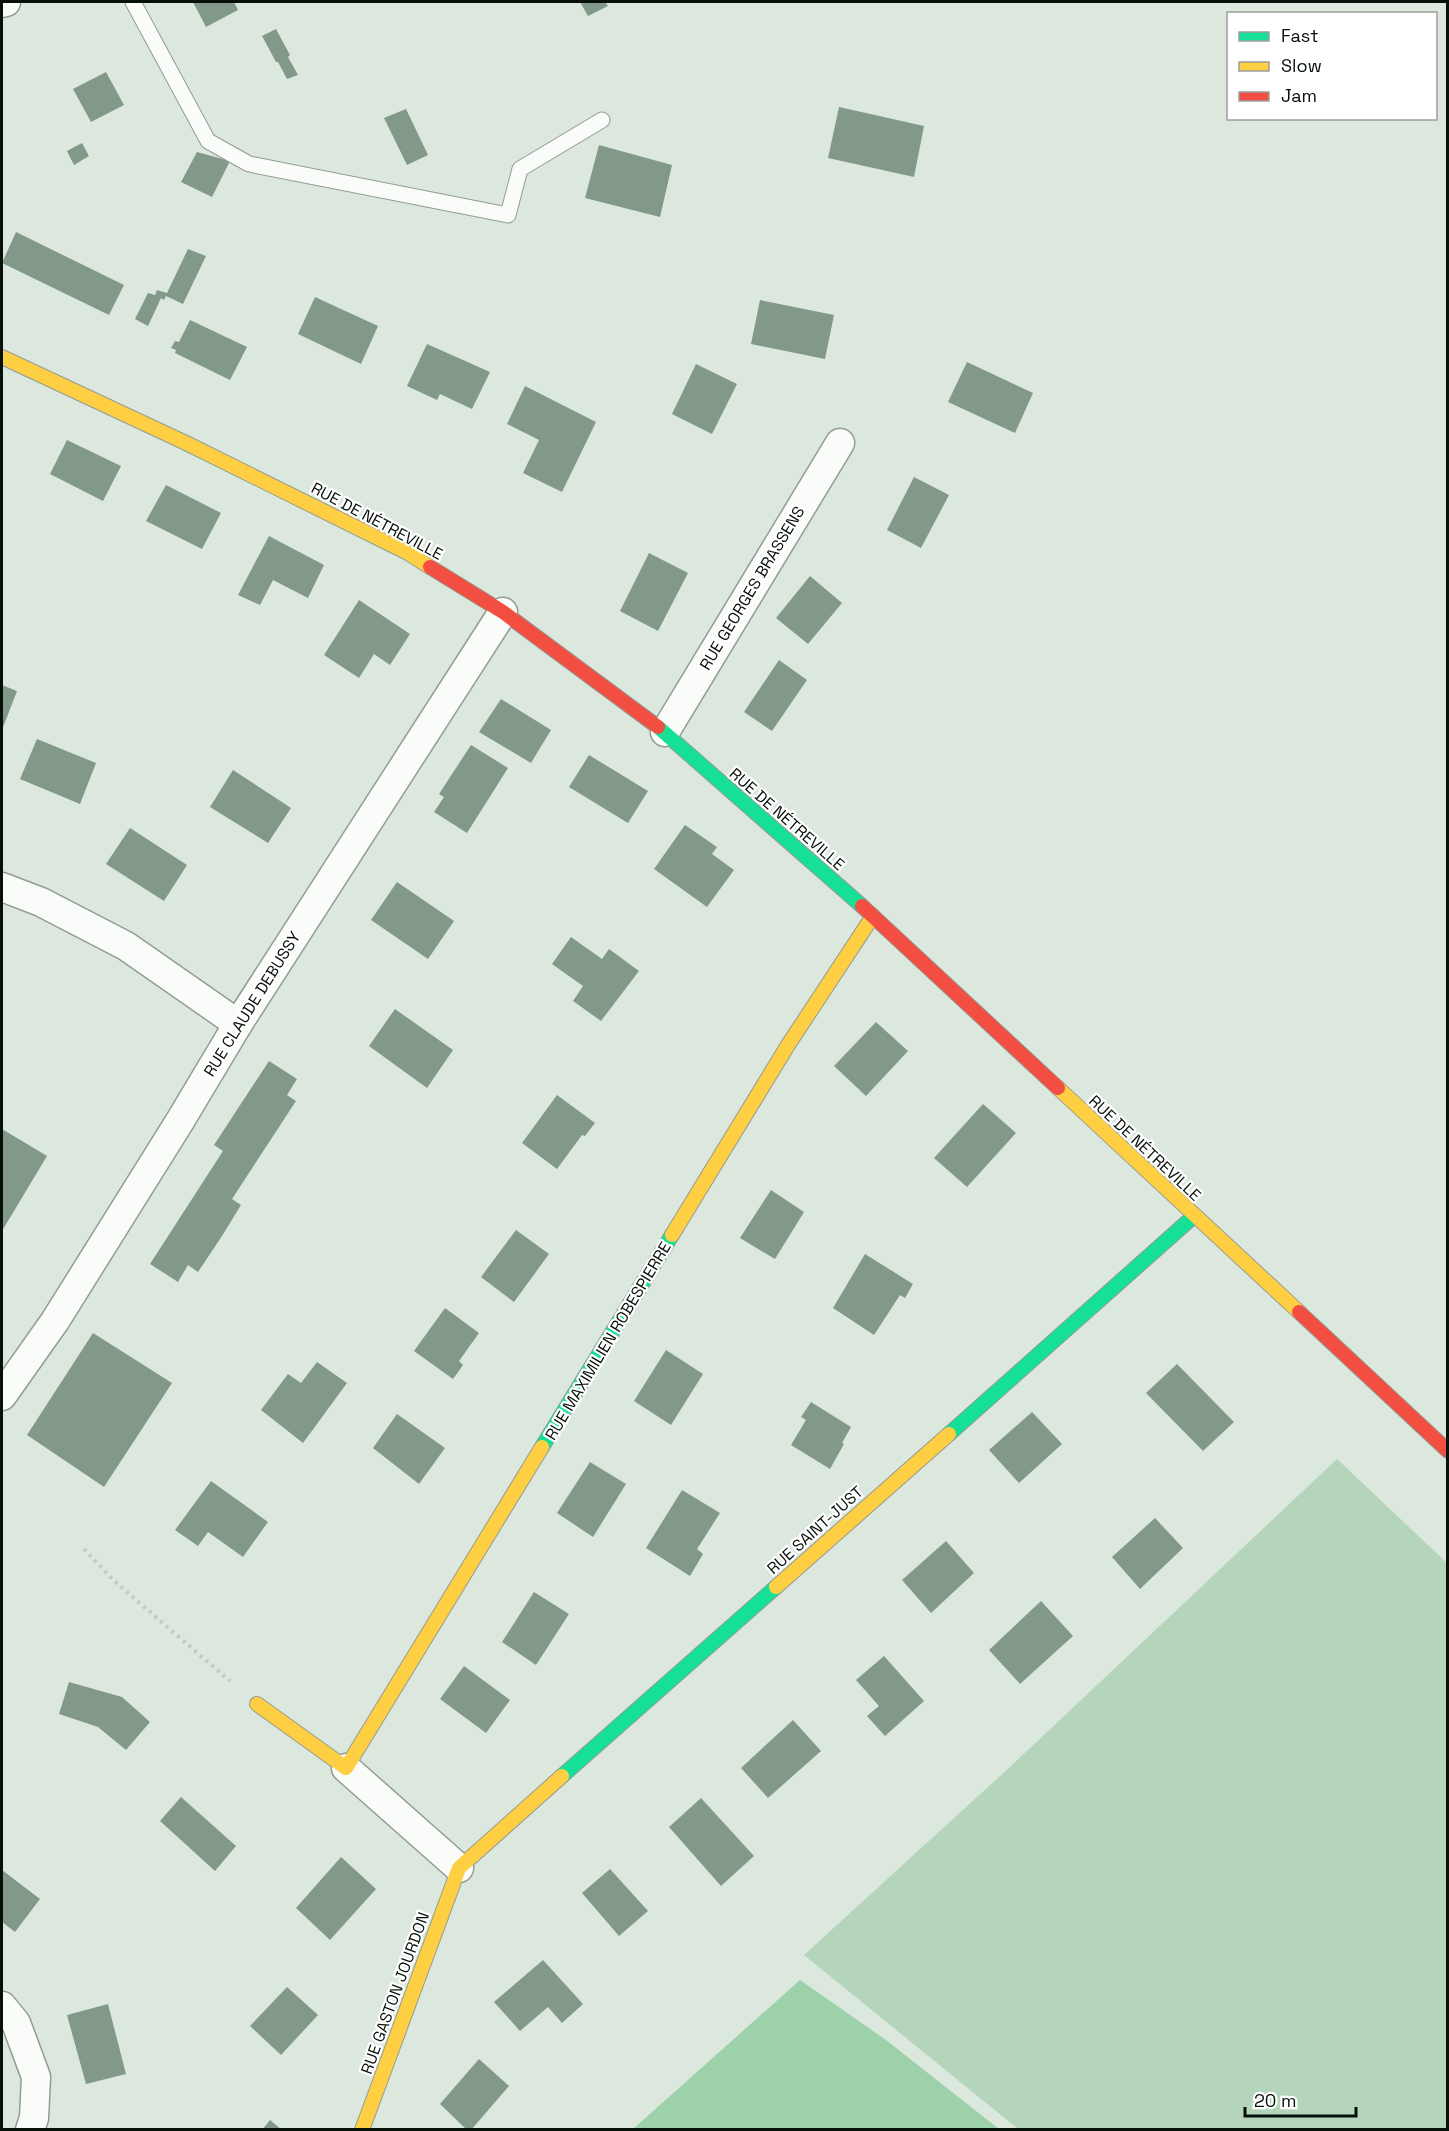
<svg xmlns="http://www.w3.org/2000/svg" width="1449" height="2131" viewBox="0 0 1449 2131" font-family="'Space Grotesk',sans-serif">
  <rect width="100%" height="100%" fill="#dce8de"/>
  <path fill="#b4d5bb" d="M1337,1459l110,104v566h-429l-214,-174 207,-189z"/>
  <path fill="#9dd1a9" d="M800,1980l86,60 113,89h-366z"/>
  <g fill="#829989">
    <path d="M193,2h41l4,8 -32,17z"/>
    <path d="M580,2h25l3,4 -20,10z"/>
    <path d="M276,29l14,26 -2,2 10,18 -11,4 -9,-17h-2l-14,-26z"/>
    <path d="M106,72l18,33 -33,17 -18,-33z"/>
    <path d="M839,107l85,19 -10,51 -86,-19z"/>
    <path d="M406,109l22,46 -21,10 -23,-47z"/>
    <path d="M82,143l7,13 -15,9 -7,-14z"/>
    <path d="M599,145l73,20 -12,52 -75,-19z"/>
    <path d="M197,152l33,9 -18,36 -31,-15z"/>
    <path d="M16,232l108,53 -15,30 -107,-52z"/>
    <path d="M188,249l18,7 -23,48 -17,-8 -2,4 -3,-2 -13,28 -13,-7 13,-26 7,2 2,-5 10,3z"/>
    <path d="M315,297l63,29 -17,38 -63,-30z"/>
    <path d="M760,300l74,15 -9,44 -74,-15z"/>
    <path d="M190,320l57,27 -17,33 -55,-27 1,-3 -5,-2 4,-7 4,1z"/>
    <path d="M427,344l63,28 -18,37 -32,-15 -3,6 -30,-14z"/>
    <path d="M967,362l66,31 -18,40 -67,-31z"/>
    <path d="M696,364l41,20 -25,50 -40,-20z"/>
    <path d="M525,386l71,36 -34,70 -39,-19 16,-33 -32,-16z"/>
    <path d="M67,440l54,26 -18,35 -53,-27z"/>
    <path d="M914,477l35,18 -28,53 -34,-18z"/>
    <path d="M166,485l55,28 -19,36 -56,-28z"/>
    <path d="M269,536l55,29 -16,33 -35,-18 -13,25 -22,-10z"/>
    <path d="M649,553l39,20 -30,58 -38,-20z"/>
    <path d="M810,576l32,27 -34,41 -32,-26z"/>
    <path d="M359,600l51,34 -20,31 -16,-11 -15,24 -35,-23z"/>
    <path d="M779,660l28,20 -35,51 -28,-19z"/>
    <path d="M2,685l15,6 -15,39z"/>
    <path d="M501,699l50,31 -20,33 -52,-31z"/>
    <path d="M37,739l59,24 -16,41 -60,-25z"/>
    <path d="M471,745l37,23 -41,65 -33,-21 10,-15 -5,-3z"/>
    <path d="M589,755l59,36 -20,32 -59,-36z"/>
    <path d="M233,770l58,38 -23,35 -58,-36z"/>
    <path d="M685,825l32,22 -5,7 22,16 -27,37 -53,-38z"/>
    <path d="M130,828l57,37 -23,36 -58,-37z"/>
    <path d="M397,882l57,39 -26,38 -57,-39z"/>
    <path d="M571,937l31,22 7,-10 30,22 -38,50 -28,-20 10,-15 -31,-22z"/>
    <path d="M395,1009l58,41 -26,38 -58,-42z"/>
    <path d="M876,1022l32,29 -42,45 -32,-30z"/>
    <path d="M269,1061l28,18 -10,16 9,6 -64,98 9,6 -19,31 -24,36 -10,-7 -10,17 -28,-18 73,-113 -9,-6z"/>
    <path d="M557,1095l38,28 -10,13 -3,-1 -25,34 -35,-26z"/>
    <path d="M983,1104l33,29 -49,54 -33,-29z"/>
    <path d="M2,1129l45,27 -45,75z"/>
    <path d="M771,1190l33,22 -29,47 -35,-21z"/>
    <path d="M516,1230l33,24 -35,48 -33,-25z"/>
    <path d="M865,1254l48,30 -8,14 -5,-3 -26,40 -41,-27z"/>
    <path d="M445,1308l34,25 -20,28 4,4 -10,14 -39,-28z"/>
    <path d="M93,1333l79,50 -68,104 -77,-52z"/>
    <path d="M666,1350l37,24 -32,51 -37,-24z"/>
    <path d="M317,1362l30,21 -44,60 -42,-33 27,-36 13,9z"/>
    <path d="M1177,1364l57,58 -31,29 -57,-58z"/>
    <path d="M811,1402l40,25 -9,16 2,1 -14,25 -39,-24 15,-25 -5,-3z"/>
    <path d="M1032,1412l30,32 -43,39 -30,-33z"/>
    <path d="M397,1414l48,34 -26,36 -46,-36z"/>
    <path d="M590,1462l36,22 -33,53 -36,-24z"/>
    <path d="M211,1481l57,41 -25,35 -35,-25 -10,14 -23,-16z"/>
    <path d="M682,1490l38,23 -23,36 6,5 -13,22 -44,-28z"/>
    <path d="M1155,1518l28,30 -43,41 -28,-32z"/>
    <path d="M946,1541l28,32 -43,40 -29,-33z"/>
    <path d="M534,1592l35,22 -33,51 -34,-23z"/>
    <path d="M1041,1601l32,35 -53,48 -31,-34z"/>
    <path d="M884,1656l40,45 -39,35 -18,-20 12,-10 -23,-26z"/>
    <path d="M464,1666l46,34 -24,33 -46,-34z"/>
    <path d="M69,1682l53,15 28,25 -24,28 -28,-23 -39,-13z"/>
    <path d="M793,1720l28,31 -53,47 -27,-30z"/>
    <path d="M181,1797l55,49 -21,25 -55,-50z"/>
    <path d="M701,1798l53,58 -33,30 -52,-59z"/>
    <path d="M341,1857l35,32 -46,51 -34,-32z"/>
    <path d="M610,1869l38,42 -29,25 -37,-43z"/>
    <path d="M2,1870l38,29 -25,33 -13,-10z"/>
    <path d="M543,1960l40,44 -21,19 -14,-16 -28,24 -26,-29z"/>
    <path d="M287,1987l31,28 -37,40 -31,-29z"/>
    <path d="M108,2004l18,70 -40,10 -19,-69z"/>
    <path d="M479,2059l30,27 -38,44h-4l-27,-26z"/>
    <path d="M270,2120l12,10h-20z"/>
  </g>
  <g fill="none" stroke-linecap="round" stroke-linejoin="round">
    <g stroke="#939c94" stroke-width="17">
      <path id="lane" d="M133,2l75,139 41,23 259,51 12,-46 82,-49"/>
    </g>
    <g stroke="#939c94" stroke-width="31">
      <g id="street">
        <path d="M2,3l4,-1"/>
        <path d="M665,732l175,-289"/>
        <path d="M2,887l39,15 85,44 112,78"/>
        <path d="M2,1396l53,-75 125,-200 58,-97 265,-412"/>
        <path d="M346,1768l113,100"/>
        <path d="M2,2006l14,17 20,54 -2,41 -4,12"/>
      </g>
    </g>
    <g stroke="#939c94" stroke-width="16">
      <g id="fast">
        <path d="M658,727l204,179"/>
        <path d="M949,1434l245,-218"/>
        <path d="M542,1447l130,-212"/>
        <path d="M562,1776l214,-189"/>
      </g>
    </g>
    <g stroke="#939c94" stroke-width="16">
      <g id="slow">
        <path d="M2,357l184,86 222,110 22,14"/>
        <path d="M1058,1088l241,224"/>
        <path d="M672,1235l116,-190 85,-129"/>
        <path d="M776,1587l173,-153"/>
        <path d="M257,1704l89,64 196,-321"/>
        <path d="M362,2130l97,-262 103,-92"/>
      </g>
    </g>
    <g stroke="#939c94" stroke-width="16">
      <g id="jam">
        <path d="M430,567l73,45 155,115"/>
        <path d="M862,906l196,182"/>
        <path d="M1299,1312l149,139"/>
      </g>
    </g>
    <path stroke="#c5c8c5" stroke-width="4" stroke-dasharray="3 4.5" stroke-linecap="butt" d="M84,1549l29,31 117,101"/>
    <use href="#lane" stroke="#fafcfa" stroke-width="15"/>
    <use href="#street" stroke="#fafcfa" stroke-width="28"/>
    <use href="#fast" stroke="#16e098" stroke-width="14"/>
    <use href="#slow" stroke="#ffcf43" stroke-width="14"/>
    <use href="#jam" stroke="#f24e42" stroke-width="14"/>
  </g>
  <g text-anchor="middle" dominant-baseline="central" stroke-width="4.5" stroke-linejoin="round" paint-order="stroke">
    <g font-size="16" fill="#08100a" stroke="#fff">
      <text transform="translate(377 521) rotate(28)">RUE DE NÉTREVILLE</text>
      <text transform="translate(752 588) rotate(-59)">RUE GEORGES BRASSENS</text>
      <text transform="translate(787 819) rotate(41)">RUE DE NÉTREVILLE</text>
      <text transform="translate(252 1004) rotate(-58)">RUE CLAUDE DEBUSSY</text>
      <text transform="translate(1145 1148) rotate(43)">RUE DE NÉTREVILLE</text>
      <text transform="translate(608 1341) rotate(-59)">RUE MAXIMILIEN ROBESPIERRE</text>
      <text transform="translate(815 1530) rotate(-42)">RUE SAINT-JUST</text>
      <text transform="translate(395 1993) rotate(-70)">RUE GASTON JOURDON</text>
    </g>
  </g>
  <rect width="1449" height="2131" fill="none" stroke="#08100a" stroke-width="6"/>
  <rect x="1227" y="12" width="210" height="108" fill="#ffffff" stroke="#9c9f9d" stroke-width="1.5"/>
  <rect x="1239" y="32" width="30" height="9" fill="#16e098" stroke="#9c9f9d" stroke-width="1.5"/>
  <text x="1281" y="42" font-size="18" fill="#08100a">Fast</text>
  <rect x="1239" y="62" width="30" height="9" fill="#ffcf43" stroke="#9c9f9d" stroke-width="1.5"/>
  <text x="1281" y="72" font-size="18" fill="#08100a">Slow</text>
  <rect x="1239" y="92" width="30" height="9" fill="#f24e42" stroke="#9c9f9d" stroke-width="1.5"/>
  <text x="1281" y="102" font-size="18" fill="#08100a">Jam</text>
  <path d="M1245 2107v9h111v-9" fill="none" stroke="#08100a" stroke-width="3"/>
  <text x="1254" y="2107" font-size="18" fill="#08100a" stroke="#ffffff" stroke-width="4.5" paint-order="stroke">20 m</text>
</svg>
